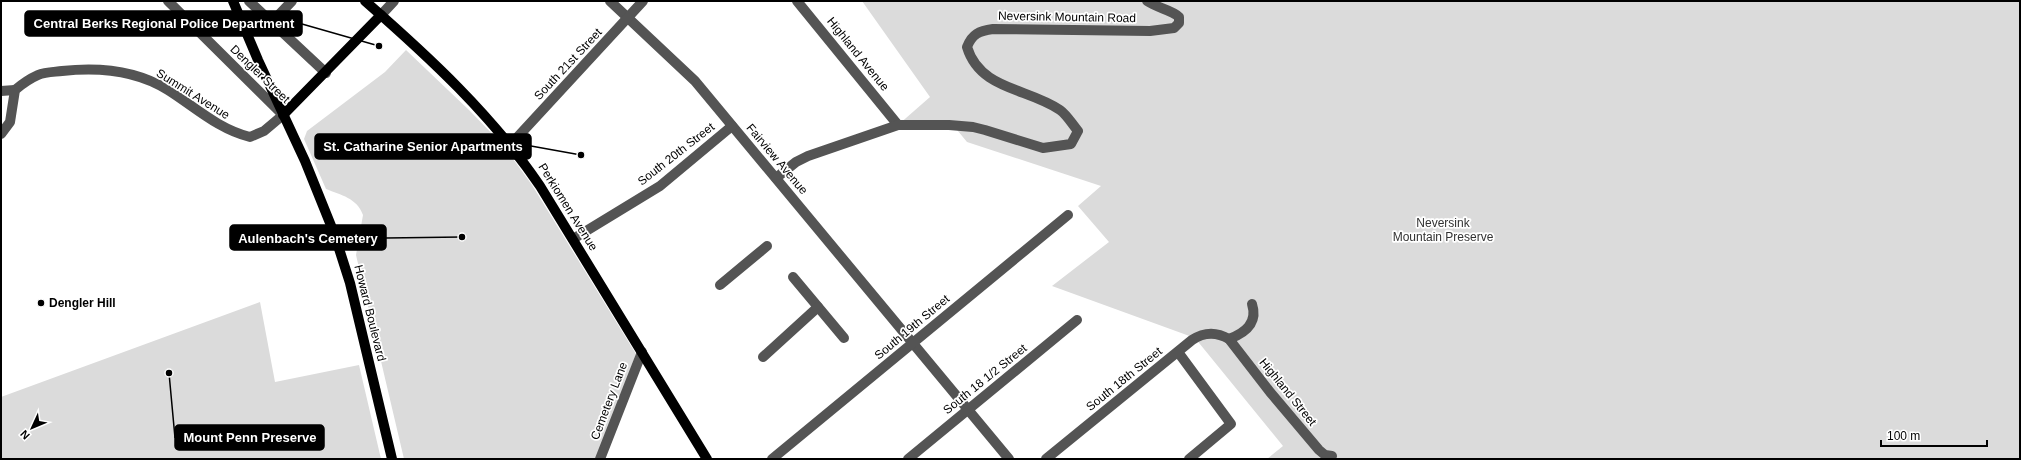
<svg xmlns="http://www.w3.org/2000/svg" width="2021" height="460" viewBox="0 0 2021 460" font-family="Helvetica,sans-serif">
  <rect width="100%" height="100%" fill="#fff"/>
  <g fill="#dbdbdb">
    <path d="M862,1h1158v458h-753l16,-13 -88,-108 -143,-52 57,-44 -31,-36 23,-20 -134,-44 -14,-17h-55l32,-28z"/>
    <path d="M406,50l63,60 34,35 29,40 104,169 -40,105h-192l-48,-204 7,-40c-6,-17 -22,-20 -37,-26l-22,-50 3,-8 78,-59z"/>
    <path d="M260,302l15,80 84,-17 22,94h-380v-62z"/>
  </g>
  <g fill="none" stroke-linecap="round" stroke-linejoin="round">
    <g stroke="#545454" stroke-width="10">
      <path d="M249,1l77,72"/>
      <path d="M610,1l85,80 314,378"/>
      <path d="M797,1l101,124"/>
      <path d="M381,15l13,-14"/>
      <path d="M272,22l20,-21"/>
      <path d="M1,91l14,-1"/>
      <path d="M1,134l9,-12 5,-32c7,-6 14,-11 23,-15 7,-3 16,-3 24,-4 36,-4 74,-1 106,19 27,17 50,39 82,47l14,-6 19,-16 -115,-114"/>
      <path d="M511,144l132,-143"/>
      <path d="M776,178l20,-16 12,-6 90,-31h51l24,2 12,3 58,18 28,-4 7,-13c-6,-7 -11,-16 -18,-21 -32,-22 -80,-20 -93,-63 5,-13 12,-16 26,-18l157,2 24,-3 5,-5v-6c-7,-7 -22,-9 -32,-16"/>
      <path d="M573,239l87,-53 72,-60"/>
      <path d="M793,277l51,61"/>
      <path d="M720,285l47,-39"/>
      <path d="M1229,339c16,-6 29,-16 23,-35"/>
      <path d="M1178,352l53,72 -42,35"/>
      <path d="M763,357l55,-50"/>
      <path d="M600,459l42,-107"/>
      <path d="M772,459l296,-244"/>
      <path d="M908,459l169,-139"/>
      <path d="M1046,459l146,-119c12,-8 25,-8 37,-1l41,53 49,58 6,5 7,1"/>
    </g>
    <g stroke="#000" stroke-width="10">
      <path d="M233,1l25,59 47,101 29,72 16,50 42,176"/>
      <path d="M365,1c64,56 127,114 175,185l167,273"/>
      <path d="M283,115l98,-100"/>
    </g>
  </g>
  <circle fill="#000" stroke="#fff" stroke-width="1.5" cx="41" cy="303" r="4"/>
  <g text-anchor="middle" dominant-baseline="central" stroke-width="3.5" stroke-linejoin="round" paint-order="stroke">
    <g font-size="12" fill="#000" stroke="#fff">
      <text transform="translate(1067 17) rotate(1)">Neversink Mountain Road</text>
      <text transform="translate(858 54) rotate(51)">Highland Avenue</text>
      <text transform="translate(568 64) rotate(-47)">South 21st Street</text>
      <text transform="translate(260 74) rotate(44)">Dengler Street</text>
      <text transform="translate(193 94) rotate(32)">Summit Avenue</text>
      <text transform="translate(676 154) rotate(-38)">South 20th Street</text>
      <text transform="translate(777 159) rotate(50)">Fairview Avenue</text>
      <text transform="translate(568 207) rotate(58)">Perkiomen Avenue</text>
      <text transform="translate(370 313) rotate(76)">Howard Boulevard</text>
      <text transform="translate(912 327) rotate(-40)">South 19th Street</text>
      <text transform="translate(985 379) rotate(-39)">South 18 1/2 Street</text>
      <text transform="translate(1124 379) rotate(-39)">South 18th Street</text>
      <text transform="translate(1288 392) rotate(51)">Highland Street</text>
      <text transform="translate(609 401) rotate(-69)">Cemetery Lane</text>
    </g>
    <g font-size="12" fill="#323232" stroke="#fff">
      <text x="1443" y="223">Neversink<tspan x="1443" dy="14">Mountain Preserve</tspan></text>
    </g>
    <g font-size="12" font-weight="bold" fill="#000" stroke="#fff" text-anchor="start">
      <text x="49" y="303">Dengler Hill</text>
    </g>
  </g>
  <path fill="none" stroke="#000" stroke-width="1.5" d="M379 46L302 24M581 155L531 146M462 237L386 238M169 373L175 438"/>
  <g fill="#000" stroke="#fff" stroke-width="1.5">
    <circle cx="379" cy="46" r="4"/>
    <circle cx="581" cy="155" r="4"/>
    <circle cx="462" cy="237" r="4"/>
    <circle cx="169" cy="373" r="4"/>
  </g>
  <g fill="#000" stroke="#000" stroke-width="1.5">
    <rect x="25" y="11" width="277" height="25" rx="4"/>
    <rect x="315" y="134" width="216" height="25" rx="4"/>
    <rect x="230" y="225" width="156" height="25" rx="4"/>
    <rect x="175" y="425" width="149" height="25" rx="4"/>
  </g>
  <g font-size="13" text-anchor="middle" font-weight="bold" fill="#fff">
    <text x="164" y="28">Central Berks Regional Police Department</text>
    <text x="423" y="151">St. Catharine Senior Apartments</text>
    <text x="308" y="243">Aulenbach's Cemetery</text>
    <text x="250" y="442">Mount Penn Preserve</text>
  </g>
  <rect width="2021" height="460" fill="none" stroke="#000000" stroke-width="4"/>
  <g transform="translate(32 428) rotate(226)" stroke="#ffffff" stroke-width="3" paint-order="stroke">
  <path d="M0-3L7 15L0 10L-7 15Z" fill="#000000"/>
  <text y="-6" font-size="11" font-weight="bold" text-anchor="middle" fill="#000000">N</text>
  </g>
  <path d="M1881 440v6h106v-6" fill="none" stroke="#000000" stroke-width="2"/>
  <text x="1887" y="440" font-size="12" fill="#000000" stroke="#ffffff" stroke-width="3" paint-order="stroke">100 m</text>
</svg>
